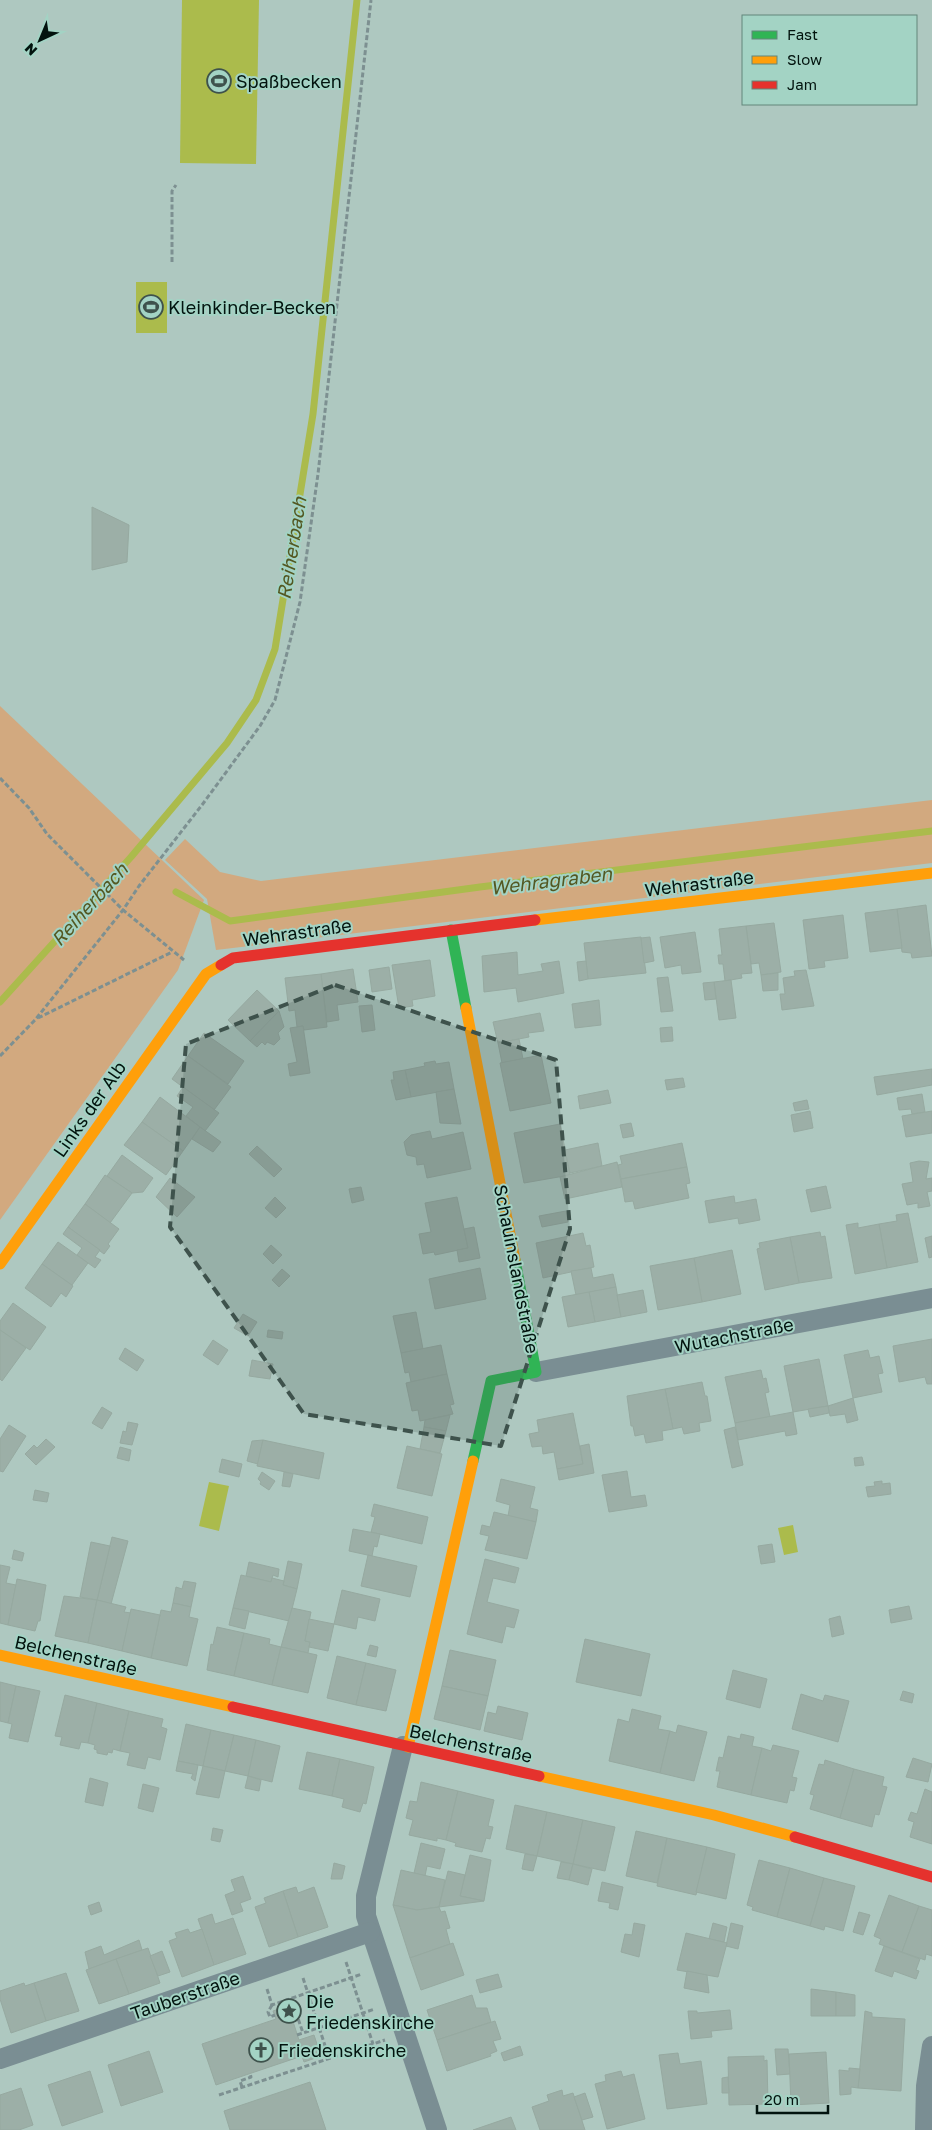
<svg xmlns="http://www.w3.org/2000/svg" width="932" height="2130" viewBox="0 0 932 2130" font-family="'Golos Text',sans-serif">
  <rect width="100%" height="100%" fill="#aec8c0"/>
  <g fill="#d2a97f">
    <path d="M0,706l204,194 -26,70 -178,250z"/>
    <path d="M932,800v63l-716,87 -9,-51 -42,-39 20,-21 35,33 41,9z"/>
  </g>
  <g fill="#abbb4c">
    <path d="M182,0h77l-3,164 -76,-1z"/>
    <rect x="136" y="282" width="31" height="51"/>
    <path d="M209,1482l20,4 -10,45 -20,-5z"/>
    <path d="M793,1525l5,27 -14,3 -6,-27z"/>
  </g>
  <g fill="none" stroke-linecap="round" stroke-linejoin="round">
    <g stroke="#abbb4c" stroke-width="7">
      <path d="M176,892l54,29 250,-34 452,-56"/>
      <path d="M0,1002l131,-145 96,-114 29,-43 19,-51 38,-235 44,-414"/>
    </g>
  </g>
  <g fill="#9cafa7" stroke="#96a9a0">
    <path d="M92,507l37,18 -2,37 -35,8z"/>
    <path d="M926,905l6,51 -20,2 -1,-5 -9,-1 -5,-43z"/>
    <path d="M897,909l5,39 -32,4 -5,-39z"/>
    <path d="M843,915l5,43 -24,3 1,6 -16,2 -6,-49z"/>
    <path d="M774,923l7,49 -20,3 -2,-12 -8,1 -5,-38z"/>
    <path d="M746,926l6,47 -11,1 1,4 -17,3 -2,-17h-4l-1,-9h4l-3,-26z"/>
    <path d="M695,932l6,40 -19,2 -1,-9 -16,3 -5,-31z"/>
    <path d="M641,937l5,36 -58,6 -4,-36z"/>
    <path d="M650,937l4,24 -10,2 -3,-25z"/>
    <path d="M517,952l1,23 25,-4 -2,-7 18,-3 5,32 -46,9 -2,-14 -32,4 -2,-36z"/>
    <path d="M430,960l5,36 -23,4 1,6 -14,2 -7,-43z"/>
    <path d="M586,961l2,18 -9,2 -2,-19z"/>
    <path d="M389,967l3,22 -20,3 -3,-22z"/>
    <path d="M353,969l5,33 -21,3 2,15 -12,2 -6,-48z"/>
    <path d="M806,970l8,36 -32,4 -2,-16h5l-2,-16 12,-2 -1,-5z"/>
    <path d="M778,973v17l-15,1 -2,-16z"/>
    <path d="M321,974l6,53 -23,3 -1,-4 -6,1 -2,-17 -6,1 -4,-33z"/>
    <path d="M668,977l5,34 -12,1 -4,-34z"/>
    <path d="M731,980l5,38 -17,2 -5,-38z"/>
    <path d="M714,982l2,17 -11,1 -2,-17z"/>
    <path d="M257,990l22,21 -29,30 -22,-21z"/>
    <path d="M599,1000l2,25 -26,3 -3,-24z"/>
    <path d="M372,1005l3,25 -13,2 -3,-26z"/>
    <path d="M279,1011l5,16 -6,6 2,6 -6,6 -7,-3 -2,3 -3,-3 -5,5 -7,-6z"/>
    <path d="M540,1013l4,18 -16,2 1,4 -31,6 -5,-21z"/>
    <path d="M303,1026l7,47 -20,3 -2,-12 9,-2 -7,-34z"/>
    <path d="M672,1027l1,14 -12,1 -1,-14z"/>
    <path d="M204,1033l40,28 -16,23 -40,-28z"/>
    <path d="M519,1039l4,20 -21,4 -4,-20z"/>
    <path d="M541,1055l10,48 -41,8 -10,-48z"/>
    <path d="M188,1056l43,31 -17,23 -42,-31z"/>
    <path d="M435,1061l1,3 13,-2 5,27 -43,8 -6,-27 20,-4 -1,-3z"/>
    <path d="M932,1069v16l-55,10 -3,-18z"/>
    <path d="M405,1070l6,27 -15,3 -5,-20h3l-1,-8z"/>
    <path d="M683,1078l2,9 -18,3 -2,-10z"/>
    <path d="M183,1087l36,26 -14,18 -19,-15 7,-9 -16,-11z"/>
    <path d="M454,1089l7,35 -21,-1 -4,-31z"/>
    <path d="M608,1090l3,13 -31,6 -2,-13z"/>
    <path d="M922,1094l3,18 -13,2 -1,-5 -12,1 -2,-12z"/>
    <path d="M160,1097l40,30 -17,24 -41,-29z"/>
    <path d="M807,1100l2,9 -14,2 -2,-8z"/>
    <path d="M810,1111l3,17 -19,4 -3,-17z"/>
    <path d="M932,1111v22l-26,4 -4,-21z"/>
    <path d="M142,1122l41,29 -17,24 -42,-30z"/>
    <path d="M631,1123l3,13 -11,2 -3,-13z"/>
    <path d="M560,1124l10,51 -46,8 -10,-50z"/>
    <path d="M200,1127l21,15 -8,10 -21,-13z"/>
    <path d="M430,1131l2,8 31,-7 8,37 -44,9 -3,-14 -7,1 -1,-8 -9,-2 -3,-13 7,-7z"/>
    <path d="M598,1143l4,23 -32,7 -5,-23z"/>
    <path d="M682,1143l5,24 -66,12 -3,-14 4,-1 -2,-8z"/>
    <path d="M257,1146l25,23 -8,8 -25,-23z"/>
    <path d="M122,1155l31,23 -10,14 -11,1 -25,-17z"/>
    <path d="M919,1161l10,1 -3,17 6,-1v13l-5,1 3,14 -12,2v-5l-11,2 -5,-21 11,-2 -3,-19z"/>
    <path d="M617,1162l5,25 -57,12 -5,-22z"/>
    <path d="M687,1167l3,16 -4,1 3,14 -54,11 -2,-8 -8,1 -4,-23z"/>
    <path d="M105,1175l27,18 -22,30 -25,-19z"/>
    <path d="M170,1178l25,19 -18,20 -21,-20z"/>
    <path d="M826,1186l5,22 -20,4 -5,-22z"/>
    <path d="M361,1187l3,13 -12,3 -3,-14z"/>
    <path d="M734,1196l1,7 21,-4 4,21 -21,4 -1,-6 -29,5 -4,-22z"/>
    <path d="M275,1197l11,11 -10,10 -11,-10z"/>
    <path d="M457,1197l11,51 -33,7 -1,-3 -11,2 -4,-20 12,-2 -6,-29z"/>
    <path d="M85,1204l34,25 -11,15 2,2 -6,8 -36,-27z"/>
    <path d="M566,1211l2,11 -26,5 -3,-11z"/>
    <path d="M908,1213l10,49 -31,6 -8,-44 18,-3 -1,-6z"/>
    <path d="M858,1223v5l21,-4 8,44 -32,6 -9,-49z"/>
    <path d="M68,1227l32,23 -5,7 6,3 -6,8 -18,-13 5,-7 -19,-14z"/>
    <path d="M474,1227l6,31 -21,4 -2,-12 11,-2 -4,-19z"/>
    <path d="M820,1232l1,5 4,-1 7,42 -33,5 -9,-46z"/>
    <path d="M583,1233l3,13 4,-1 4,22 -51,11 -7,-35z"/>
    <path d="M932,1236v21l-3,1 -4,-20z"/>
    <path d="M790,1237l9,46 -34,7 -8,-41 3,-1 -1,-5z"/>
    <path d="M58,1242l30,21 -16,22 -30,-21z"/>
    <path d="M271,1245l11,10 -9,9 -10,-10z"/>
    <path d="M732,1250l9,44 -39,8 -8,-44z"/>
    <path d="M694,1258l8,44 -44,8 -8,-44z"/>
    <path d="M42,1264l31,22 -7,11 -5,-4 -10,14 -26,-19z"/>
    <path d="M480,1268l6,31 -51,10 -6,-30z"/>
    <path d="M591,1268l2,10 20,-4 3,13 -40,8 -5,-24z"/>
    <path d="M282,1269l8,7 -11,11 -7,-7z"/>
    <path d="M616,1287l5,30 -26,5 -6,-30z"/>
    <path d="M643,1290l4,22 -26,5 -4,-22z"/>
    <path d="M589,1292l6,30 -27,5 -6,-30z"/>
    <path d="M13,1303l33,24 -16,23 -30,-20v-9z"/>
    <path d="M416,1312l7,37 -22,4 -8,-37z"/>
    <path d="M243,1314l14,8 -9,14 -14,-8z"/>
    <path d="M0,1330l26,18 -24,33 -2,-2z"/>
    <path d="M268,1330l15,2 -1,7 -15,-2z"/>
    <path d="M932,1339v45h-5l-2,-7 -26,5 -6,-36z"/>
    <path d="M213,1340l15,10 -10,15 -15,-10z"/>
    <path d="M441,1345l6,29 -36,8 -2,-10 -4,1 -4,-20z"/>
    <path d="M125,1348l19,12 -7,11 -18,-12z"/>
    <path d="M868,1350l2,8 9,-2 4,17 -5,1 4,18 -29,6 -9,-43z"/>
    <path d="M819,1359l9,47 -35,6 -9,-46z"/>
    <path d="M252,1360l21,4 -3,15 -21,-3z"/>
    <path d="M761,1370l2,9 3,-1 3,14 -4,1 5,24 -35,6 -10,-46z"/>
    <path d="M447,1374l7,30 -4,1 3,9 -33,7 -2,-11 -6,1 -6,-28z"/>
    <path d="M702,1382l3,14h2l4,25 -12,2 1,8 -16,3 -2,-7 -9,2 -8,-40z"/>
    <path d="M665,1389l8,40 -11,2 1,9 -17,3 -2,-9 -9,2 -2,-10h-2l-4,-30z"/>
    <path d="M853,1398l5,22 -11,3 -2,-9 -15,2 -2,-10z"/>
    <path d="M828,1406l1,7 -19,4 -2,-8z"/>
    <path d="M102,1407l10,6 -10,16 -10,-6z"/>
    <path d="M793,1412l4,22 -11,2 -1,-5 -47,9 -3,-17z"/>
    <path d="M573,1413l10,51 -26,5 -3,-17 -11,2 -1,-8 -10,1 -3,-13 10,-2 -2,-12z"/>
    <path d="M450,1415l-4,16 -22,-4 1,-7z"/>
    <path d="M128,1422l10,2 -6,21 -12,-2 3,-12 3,1z"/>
    <path d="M9,1425l17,11 -23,36 -3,-1v-32z"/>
    <path d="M424,1427l22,4 -6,22 -20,-4z"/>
    <path d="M735,1427l8,38 -11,3 -8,-38z"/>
    <path d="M46,1439l9,8 -19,18 -11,-11 9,-9 3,3z"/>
    <path d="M263,1440l-5,24 -11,-3 5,-20z"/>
    <path d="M263,1440l61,13 -5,26 -62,-13z"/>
    <path d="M589,1444l5,29 -35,7 -2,-11 26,-5 -3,-18z"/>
    <path d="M407,1446l35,8 -10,42 -35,-8z"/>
    <path d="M120,1447l11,3 -2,11 -12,-3z"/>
    <path d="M862,1457l2,8 -9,1 -1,-8z"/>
    <path d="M222,1459l20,5 -3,13 -20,-5z"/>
    <path d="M627,1471l4,26 14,-2 2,11 -38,6 -7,-37z"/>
    <path d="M262,1472l13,9 -6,9 -9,-6 1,-2 -3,-3z"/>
    <path d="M284,1472l9,2 -3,13 -8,-1z"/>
    <path d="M501,1479l34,8 -5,21 8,2 -2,12 -28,-6 2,-11 -14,-4z"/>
    <path d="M882,1481v3l8,-1 1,11 -23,3 -2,-10 9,-1 -1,-4z"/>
    <path d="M35,1490l14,3 -2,9 -14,-2z"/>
    <path d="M374,1504l54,13 -6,27 -51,-12 4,-15 -4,-1z"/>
    <path d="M494,1512l42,10 -9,37 -42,-9 4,-14 -9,-2 2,-9 8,2z"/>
    <path d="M353,1529l27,5 -3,13 -3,-1 -2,10 -23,-5z"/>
    <path d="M112,1537l16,4 -17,63 -14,-4z"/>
    <path d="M91,1542l19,4 -13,54 -17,-3z"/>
    <path d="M772,1544l3,18 -14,2 -3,-18z"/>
    <path d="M14,1550l10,3 -2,8 -10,-2z"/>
    <path d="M368,1555l49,11 -7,31 -49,-11z"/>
    <path d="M485,1559l34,9 -4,15 -22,-5 -6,24 32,8 -5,18 -8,-2 -4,17 -35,-9z"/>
    <path d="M288,1561l14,3 -5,25 -14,-4z"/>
    <path d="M249,1562l30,7 -1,8 -5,-2 -2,7 -25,-6z"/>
    <path d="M0,1565l10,2 -4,16 10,2 -8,40 -8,-2z"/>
    <path d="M241,1575l30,7 1,-4 12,3 -1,4 14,4 -8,32 -56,-13z"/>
    <path d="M17,1579l29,6 -6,36h-2l-3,10 -27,-6z"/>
    <path d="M184,1581l12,2 -5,24 -18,-4 3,-16 6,2z"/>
    <path d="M342,1590l38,9 -5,22 -17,-4 -2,12 -22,-5z"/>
    <path d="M64,1596l33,4 -9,43 -33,-7z"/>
    <path d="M97,1600l29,7 -2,5 7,1 -9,38 -34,-8z"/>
    <path d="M173,1603l18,4 -2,10 9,2 -11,47 -36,-8 10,-48 10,2z"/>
    <path d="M909,1606l3,13 -21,4 -2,-13z"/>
    <path d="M233,1608l16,3 -4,18 -16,-4z"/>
    <path d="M292,1608l19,4 -6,29 5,1 -2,11 -27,-6z"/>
    <path d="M131,1609l29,6 -9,43 -29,-7z"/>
    <path d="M840,1616l4,18 -12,3 -3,-18z"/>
    <path d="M309,1619l25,5 -6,27 -19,-4 1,-5 -5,-1z"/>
    <path d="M217,1627l27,6 -10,43 -27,-6 4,-26 2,1z"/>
    <path d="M244,1633l26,6 -1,5 12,3 -9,38 -38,-9z"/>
    <path d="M585,1639l65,15 -9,42 -65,-14z"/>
    <path d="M370,1645l8,2 -2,10 -9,-2z"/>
    <path d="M281,1647l36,8 -9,38 -36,-8z"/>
    <path d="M450,1650l46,10 -8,36 -46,-10z"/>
    <path d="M337,1656l29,7 -10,42 -29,-7z"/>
    <path d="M366,1663l30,7 -10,41 -30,-6z"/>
    <path d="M733,1670l34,9 -7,29 -34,-9z"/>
    <path d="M0,1682l16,4 -8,37 -8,-2z"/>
    <path d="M16,1686l24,5 -12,51 -19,-4 3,-14 -4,-1z"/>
    <path d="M442,1686l46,10 -8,34 -46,-11z"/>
    <path d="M903,1691l11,3 -2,9 -12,-3z"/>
    <path d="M801,1694l22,7 2,-6 24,6 -11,41 -46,-13z"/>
    <path d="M65,1695l32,8 -9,40 -7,-1 -2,7 -19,-4 2,-8 -7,-1z"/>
    <path d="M97,1703l32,8 -9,40 -7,-2 -1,4 -4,-1 -1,3 -10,-2v-3l-3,-1 1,-4 -7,-2z"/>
    <path d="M498,1706l30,7 -6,27 -38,-9 4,-19 8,2z"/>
    <path d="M632,1709l29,7 -3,13 12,2 -10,42 -51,-12 9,-42 11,3z"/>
    <path d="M129,1711l34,8 -2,8 6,2 -7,31 -12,-3 -3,12 -18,-4 3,-12 -10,-2z"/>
    <path d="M186,1724l25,6 -8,36 -25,-5z"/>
    <path d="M678,1725l29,7 -13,49 -34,-8 10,-42 6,2z"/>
    <path d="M211,1730l23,5 -9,36 -22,-5z"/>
    <path d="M741,1734l13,3 -2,9 10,2 -11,47 -34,-8 3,-16h-4l3,-14 4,1 5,-22 12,3z"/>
    <path d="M234,1735l22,5 -8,36 -23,-5z"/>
    <path d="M256,1740l24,6 -8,36 -24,-6z"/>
    <path d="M773,1745l26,6 -7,26 5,1 -3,13 -4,-1 -3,13 -36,-8 11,-47 9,3z"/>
    <path d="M307,1752l33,7 -8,37 -33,-7z"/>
    <path d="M913,1758l19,6 -4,18 -22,-5z"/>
    <path d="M340,1759l34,8 -8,37 -3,-1 -3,9 -18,-5 2,-8 -12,-3z"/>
    <path d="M825,1760l29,9 -14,49 -30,-9 4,-14 -4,-1 9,-30 5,1z"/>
    <path d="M178,1761l20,4 -3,16 -4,-3 2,-4 -17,-3z"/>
    <path d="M203,1766l22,5 -6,27 -23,-4z"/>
    <path d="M854,1769l30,8 -2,9 5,1 -8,28 -4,-1 -3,13 -32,-9z"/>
    <path d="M248,1776l13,4 -2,11 -14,-3z"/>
    <path d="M90,1778l18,5 -5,23 -18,-4z"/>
    <path d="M421,1782l37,9 -12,49 -9,-2v3l-28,-6 4,-15 -7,-2 4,-17 7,1z"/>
    <path d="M143,1784l16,4 -6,24 -15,-4z"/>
    <path d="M925,1789l7,3v52l-22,-7 4,-15 -6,-2 3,-8 6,2z"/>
    <path d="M458,1791l36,9 -6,26 5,1 -3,12 -4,-1 -4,14 -27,-6 1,-3 -10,-3z"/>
    <path d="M515,1805l32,7 -10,44 -31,-7z"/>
    <path d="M547,1812l36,8 -10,44 -36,-8z"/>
    <path d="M583,1820l32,7 -10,44 -32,-7z"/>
    <path d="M213,1828l10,2 -3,12 -9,-2z"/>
    <path d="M636,1831l31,7 -10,45 -31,-7z"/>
    <path d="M667,1838l40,9 -11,48 -39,-9z"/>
    <path d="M421,1843l24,6 -5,20 -13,-3 -2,10 -11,-3z"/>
    <path d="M707,1847l28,7 -9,45 -30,-7z"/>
    <path d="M525,1854l12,2 -4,15 -11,-2z"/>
    <path d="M470,1855l21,5 -7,41 -24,-5z"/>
    <path d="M759,1860l31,8 -13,49 -25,-7 1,-3 -6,-2z"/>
    <path d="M561,1862l12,2 -4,16 -12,-2z"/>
    <path d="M334,1863l11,3 -3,13h-11z"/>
    <path d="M573,1864l19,5 -4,16 -19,-5z"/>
    <path d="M790,1868l34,10 -14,48 -33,-9z"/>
    <path d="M401,1870l44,10 -6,27 -22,3 -24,-5z"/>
    <path d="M448,1871l17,4 -5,21 24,5 -45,6z"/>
    <path d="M243,1876l8,23 -11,4 3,8 -11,4 -7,-20 10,-4 -4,-11z"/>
    <path d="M824,1878l31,8 -12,45 -18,-5 -1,4 -14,-4z"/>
    <path d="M602,1882l21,5 -5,23 -9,-2 1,-5 -12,-2z"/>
    <path d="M296,1887l2,6 16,-6 14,40 -30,10 -15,-46z"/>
    <path d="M283,1891l15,46 -29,10 -14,-40 11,-4 -2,-5z"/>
    <path d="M889,1895l30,11 -17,46 -23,-8 2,-5 -7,-3z"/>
    <path d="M99,1902l3,9 -11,4 -3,-9z"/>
    <path d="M393,1905l24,5 22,-3 2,5 4,-1 5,17 -4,1 4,15 -40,14z"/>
    <path d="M919,1906l13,4v46l-6,-2 -1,6 -23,-8z"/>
    <path d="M859,1912l11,3 -7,20 -10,-3z"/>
    <path d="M212,1914l3,10 18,-6 13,36 -32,11 -16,-46z"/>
    <path d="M634,1923l11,2 -6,32 -18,-5 4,-18 7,1z"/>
    <path d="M713,1923l14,4 -3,15 -15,-3z"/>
    <path d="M731,1923l12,3 -5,23 -12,-3z"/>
    <path d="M188,1929l2,4 12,-4 12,36 -32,12 -13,-36 8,-3 -2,-5z"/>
    <path d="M686,1933l41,10 -9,34 -41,-7z"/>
    <path d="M139,1940l3,10 -53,19 -4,-17 16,-6 3,9z"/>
    <path d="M453,1943l11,32 -43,15 -11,-32z"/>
    <path d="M884,1946l36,13 -4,11 3,1 -3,8 -22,-8 -2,6 -17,-6z"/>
    <path d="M148,1948l12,35 -31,11 -13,-35z"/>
    <path d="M162,1951l8,21 -12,4 -8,-20z"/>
    <path d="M116,1959l13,35 -30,10 -13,-34z"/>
    <path d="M687,1971l20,4 2,18 -25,-5z"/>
    <path d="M66,1973l13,38 -33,10 -12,-38z"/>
    <path d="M498,1974l4,13 -22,6 -4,-13z"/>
    <path d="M24,1983l1,3 9,-3 12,38 -35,12 -11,-34v-8z"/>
    <path d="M811,1989l25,3v24h-25z"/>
    <path d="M836,1992l19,3v21h-19z"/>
    <path d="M472,1995l4,13h11l4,14 -54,18 -10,-30z"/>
    <path d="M288,2006l11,34 15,-5 7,21 -17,6 -2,-6 -86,29 -14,-41 74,-25 -3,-8z"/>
    <path d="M730,2010l2,19 -21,2 1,6 -21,2 -3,-28h9v2z"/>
    <path d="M865,2011l7,2v4l33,2 -4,72 -43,-3z"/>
    <path d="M495,2021l6,18 -8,2 4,10 -7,3 1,2 -44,15 -10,-31z"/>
    <path d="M520,2046l3,9 -19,6 -3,-8z"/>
    <path d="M775,2049h13l2,25 -13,1z"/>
    <path d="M149,2051l14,41 -42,14 -13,-41z"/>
    <path d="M826,2052l3,51 -38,2 -2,-51z"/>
    <path d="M678,2053l2,11 21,-3 6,43 -40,5 -8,-54z"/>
    <path d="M764,2056v5l3,-1 1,44 -39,1 -1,-48z"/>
    <path d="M849,2068l11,1 -2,19 -7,-1v7l-11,1 -1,-25 10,1z"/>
    <path d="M90,2071l13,41 -41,14 -14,-41z"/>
    <path d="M621,2071l2,6 11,-3 11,45 -38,10 -12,-45 11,-3 -1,-6z"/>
    <path d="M728,2077l1,16h-7v-15z"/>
    <path d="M310,2082l16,48h-96l-6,-19z"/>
    <path d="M21,2088l12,37 -14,5h-19v-35z"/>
    <path d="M562,2090l1,6 10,-3 12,37h-45l-8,-23 17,-6 -2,-6z"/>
    <path d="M585,2093l8,24 -11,3 -8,-23z"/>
    <path d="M511,2117l5,13h-43z"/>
  </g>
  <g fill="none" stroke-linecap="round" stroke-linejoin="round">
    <g stroke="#7d9091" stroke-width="3" stroke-dasharray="5 2.5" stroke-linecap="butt">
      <path d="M172,262v-71l4,-6"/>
      <path d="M0,778l29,30 18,26 76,76 61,50"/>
      <path d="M38,1018l134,-66"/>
      <path d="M0,1056l35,-36 88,-110 16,-24 63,-81 58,-79 15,-26 25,-98 18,-128 53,-474"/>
      <path d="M346,1962l27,82"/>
      <path d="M303,1978l26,80"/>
      <path d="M267,1989l5,16 90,-31"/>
      <path d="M291,1998l12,35"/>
      <path d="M272,2005l-4,7 2,5 5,-2"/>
      <path d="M297,2035l78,-26"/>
      <path d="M242,2087l-2,-6 11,-4 -1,-4"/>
      <path d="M219,2095l166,-55"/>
    </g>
    <g stroke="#7a8e93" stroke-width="20">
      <path d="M536,1372l396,-74"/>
      <path d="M403,1746l-37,150v20l71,214"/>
      <path d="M0,2059l370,-127"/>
      <path d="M925,2130l1,-44 6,-40"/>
    </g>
    <g stroke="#30b455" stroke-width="11">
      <path d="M451,930l15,78"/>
      <path d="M473,1461l18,-80 45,-9 -21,-112"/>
    </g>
    <g stroke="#ff9f0a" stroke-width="11">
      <path d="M535,920l397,-47"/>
      <path d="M466,1008l49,252"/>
      <path d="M0,1264l206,-290 15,-9"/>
      <path d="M0,1655l233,52"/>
      <path d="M408,1747l65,-286"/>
      <path d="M539,1776l175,39 81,22"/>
    </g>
    <g stroke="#e5322d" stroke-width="11">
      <path d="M221,965l12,-7 302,-38"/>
      <path d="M233,1707l306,69"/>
      <path d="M795,1837l137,40"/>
    </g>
  </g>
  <path fill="#3e524c" fill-opacity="0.2" stroke="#3e524c" stroke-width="4" stroke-dasharray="10 6" stroke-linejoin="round" d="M335,985l221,75 14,169 -69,217 -197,-32 -134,-187 16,-183z"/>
  <defs>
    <g id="stadium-ring" transform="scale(1.25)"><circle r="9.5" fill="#a3d3c4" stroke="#3e524c" stroke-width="1.5"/><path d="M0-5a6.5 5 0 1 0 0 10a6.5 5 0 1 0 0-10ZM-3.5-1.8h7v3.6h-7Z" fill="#3e524c"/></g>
    <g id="sight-ring" transform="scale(1.25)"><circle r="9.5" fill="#a3d3c4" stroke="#3e524c" stroke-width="1.5"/><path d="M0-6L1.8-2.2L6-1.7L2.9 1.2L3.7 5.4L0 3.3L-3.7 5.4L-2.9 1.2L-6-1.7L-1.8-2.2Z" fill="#3e524c"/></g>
    <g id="church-ring" transform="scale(1.25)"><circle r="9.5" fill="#a3d3c4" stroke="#3e524c" stroke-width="1.5"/><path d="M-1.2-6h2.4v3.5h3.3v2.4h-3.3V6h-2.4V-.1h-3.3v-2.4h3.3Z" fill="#3e524c"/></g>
  </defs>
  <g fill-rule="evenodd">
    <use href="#stadium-ring" x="219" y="81"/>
    <use href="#stadium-ring" x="151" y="307"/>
    <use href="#sight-ring" x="289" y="2011"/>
    <use href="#church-ring" x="261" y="2050"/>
  </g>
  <g text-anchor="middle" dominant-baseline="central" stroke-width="4" stroke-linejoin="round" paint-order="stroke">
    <g font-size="18" fill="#02130e" stroke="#a3d3c4" text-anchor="start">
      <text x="236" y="81">Spaßbecken</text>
      <text x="168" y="307">Kleinkinder-Becken</text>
      <text x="306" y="2001">Die<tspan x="306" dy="21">Friedenskirche</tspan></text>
      <text x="278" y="2050">Friedenskirche</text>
    </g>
    <g font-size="18" fill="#02130e" stroke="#a3d3c4">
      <text transform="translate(699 883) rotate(-7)">Wehrastraße</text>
      <text transform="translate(297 932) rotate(-8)">Wehrastraße</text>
      <text transform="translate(89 1109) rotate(-55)">Links der Alb</text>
      <text transform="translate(517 1269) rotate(79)">Schauinslandstraße</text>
      <text transform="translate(734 1335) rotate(-11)">Wutachstraße</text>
      <text transform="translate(76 1655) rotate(13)">Belchenstraße</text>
      <text transform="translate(471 1743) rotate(12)">Belchenstraße</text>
      <text transform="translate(185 1995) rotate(-19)">Tauberstraße</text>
    </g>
    <g font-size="19" font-style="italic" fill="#535822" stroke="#a3d3c4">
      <text transform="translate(291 548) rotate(-81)">Reiherbach</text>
      <text transform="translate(551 880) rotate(-7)">Wehragraben</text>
      <text transform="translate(89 904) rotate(-48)">Reiherbach</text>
    </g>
  </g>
  <rect x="742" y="15" width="175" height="90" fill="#a3d3c4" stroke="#63867b"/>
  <rect x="752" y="31" width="25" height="8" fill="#30b455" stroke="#63867b"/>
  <text x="787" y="40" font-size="15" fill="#02130e">Fast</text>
  <rect x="752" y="56" width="25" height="8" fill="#ff9f0a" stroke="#63867b"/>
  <text x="787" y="65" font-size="15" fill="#02130e">Slow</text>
  <rect x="752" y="81" width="25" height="8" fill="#e5322d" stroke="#63867b"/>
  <text x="787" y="90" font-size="15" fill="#02130e">Jam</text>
  <g transform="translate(40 40) rotate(224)" stroke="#a3d3c4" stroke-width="4" paint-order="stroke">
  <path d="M0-4L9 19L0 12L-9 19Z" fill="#02130e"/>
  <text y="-8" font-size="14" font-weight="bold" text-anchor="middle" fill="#02130e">N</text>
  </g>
  <path d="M757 2105v8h71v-8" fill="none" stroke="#02130e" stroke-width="2.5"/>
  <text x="764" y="2105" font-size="15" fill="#02130e" stroke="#a3d3c4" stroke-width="4" paint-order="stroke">20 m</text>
</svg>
